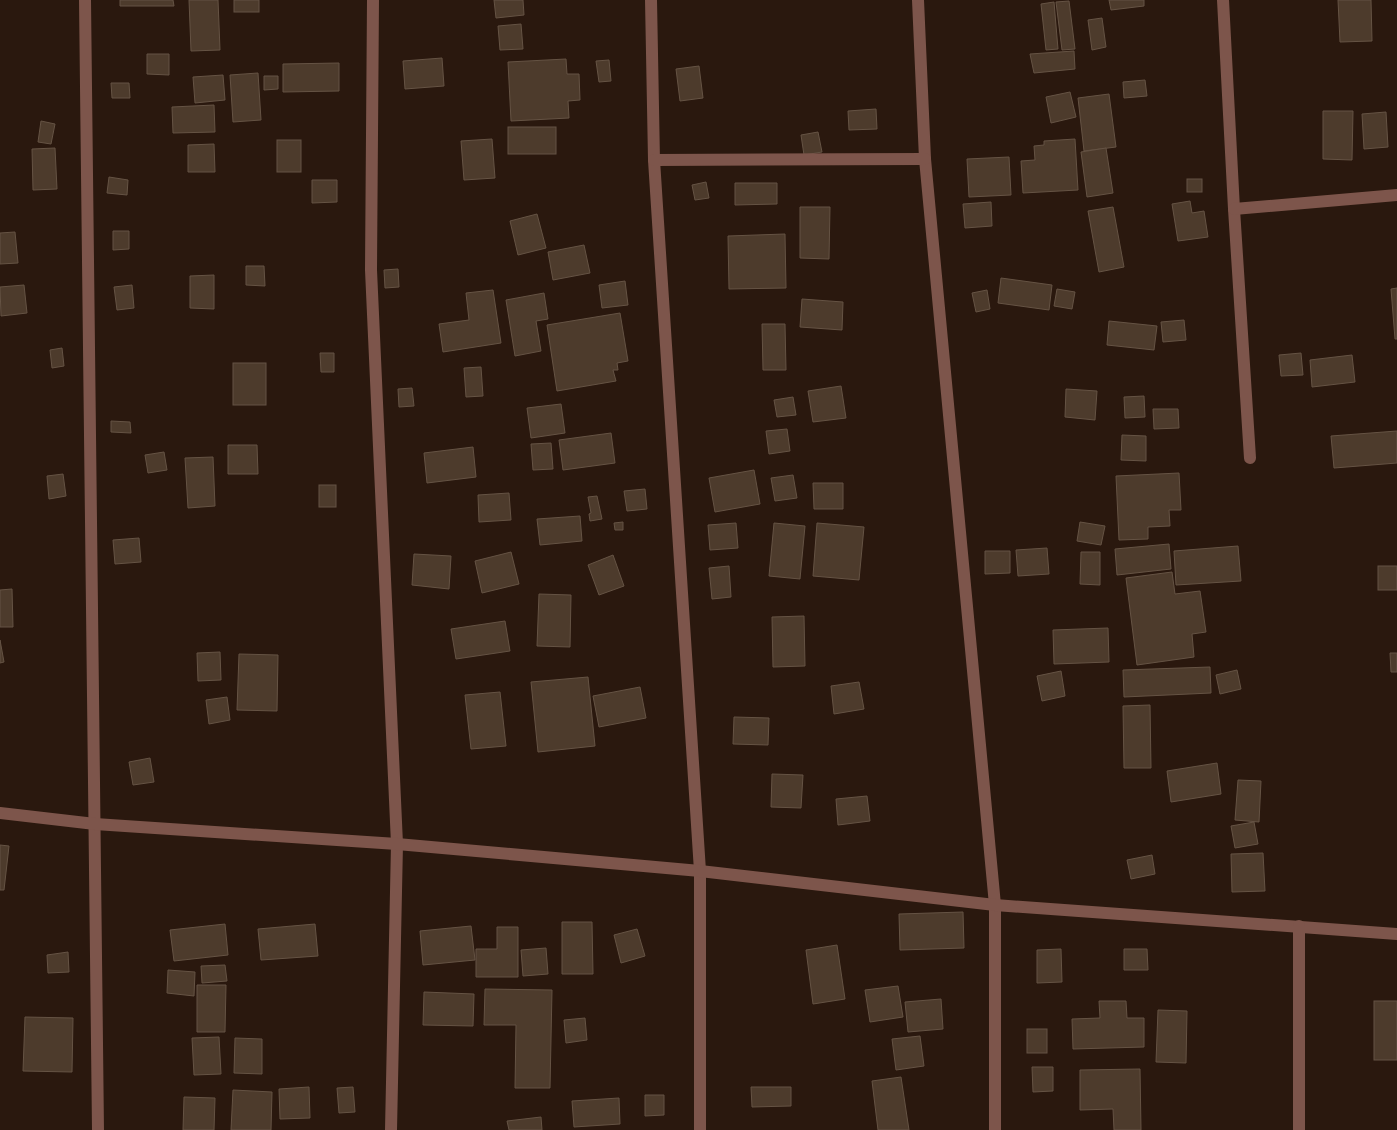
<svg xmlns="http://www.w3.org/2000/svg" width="1397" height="1130" viewBox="0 0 1397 1130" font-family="'Noto Sans',sans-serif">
  <rect width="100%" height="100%" fill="#2a180e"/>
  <g fill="#4d3b2c" stroke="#655344">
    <path d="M120,0h53l1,6h-54z"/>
    <path d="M189,0h29l2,50 -29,1z"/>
    <rect x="234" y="0" width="25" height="12"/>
    <path d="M494,0h29l1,15 -28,3z"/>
    <path d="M1109,0h35v6l-33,4z"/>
    <path d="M1338,0h33l1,41 -32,1z"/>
    <path d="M1069,1l6,48 -13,1 -6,-48z"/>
    <path d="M1054,2l4,47 -12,1 -5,-46z"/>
    <path d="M1102,18l4,29 -14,3 -4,-30z"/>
    <path d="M521,24l2,25 -23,1 -2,-24z"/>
    <path d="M1074,51l1,18 -41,4 -4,-19z"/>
    <path d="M147,54h22v21l-22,-1z"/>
    <path d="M442,58l2,28 -39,3 -2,-28z"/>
    <path d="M566,59l1,15h12l1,26 -12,1 1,17 -58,3 -3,-59z"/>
    <path d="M609,60l2,21 -12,1 -3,-21z"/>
    <path d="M339,63v28l-56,1v-28z"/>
    <path d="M699,66l4,32 -23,3 -4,-32z"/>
    <path d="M258,73l3,47 -28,2 -3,-47z"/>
    <path d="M223,75l2,25 -30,3 -2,-26z"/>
    <path d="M264,76h14v13l-14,1z"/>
    <path d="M1145,80l2,16 -23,2 -1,-16z"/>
    <path d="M111,83h18l1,15h-18z"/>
    <path d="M1070,92l6,25 -25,6 -5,-26z"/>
    <path d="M1109,94l7,53 -32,4 -6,-53z"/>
    <path d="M214,105l1,27 -42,1 -1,-26z"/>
    <path d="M876,109l1,20 -28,1 -1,-19z"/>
    <path d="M1323,111h30l-1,49 -29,-1z"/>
    <path d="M1386,112l2,35 -24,2 -2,-35z"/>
    <path d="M41,121l14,3 -4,20 -13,-2z"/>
    <rect x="508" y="127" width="48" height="27"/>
    <path d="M818,132l4,20 -18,3 -3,-20z"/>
    <path d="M492,139l3,39 -31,2 -3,-39z"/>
    <path d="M1075,139l3,51 -55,3 -2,-32 14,-1 -1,-14 10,-1v-4z"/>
    <rect x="277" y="140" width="24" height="32"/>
    <path d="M214,144l1,28h-27v-27z"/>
    <path d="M55,148l2,41 -24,1 -1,-41z"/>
    <path d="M1106,148l7,45 -26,4 -6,-45z"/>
    <path d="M1009,157l2,38 -42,2 -2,-38z"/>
    <path d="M109,177l19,3 -1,15 -20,-2z"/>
    <rect x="1187" y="179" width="15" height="13"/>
    <path d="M312,180h25v22l-25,1z"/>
    <path d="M706,182l3,16 -14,2 -3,-15z"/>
    <path d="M735,183h42v21l-42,1z"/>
    <path d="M1190,201l2,12 12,-2 4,26 -30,4 -6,-37z"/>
    <path d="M991,202l1,24 -27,2 -2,-24z"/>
    <path d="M800,207h30l-1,52 -29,-1z"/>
    <path d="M1113,207l11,60 -25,5 -11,-61z"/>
    <path d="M537,214l9,34 -28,7 -8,-34z"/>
    <path d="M113,231h16v18l-16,1z"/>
    <path d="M15,232l3,31 -18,1v-31z"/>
    <path d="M785,234l1,54 -57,1 -1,-53z"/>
    <path d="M584,245l6,28 -37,7 -5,-28z"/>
    <path d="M246,266h18l1,20 -19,-1z"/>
    <path d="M398,269l1,18 -14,1 -1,-18z"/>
    <path d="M214,275v34l-24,-1v-32z"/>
    <path d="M1001,278l51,7 -3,25 -51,-7z"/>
    <path d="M625,281l3,24 -26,3 -3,-23z"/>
    <path d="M24,285l3,28 -26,3 -1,-29z"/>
    <path d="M132,285l2,23 -17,2 -3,-23z"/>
    <path d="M1397,288v51h-2l-4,-50z"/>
    <path d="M1057,289l18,3 -3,17 -18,-3z"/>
    <path d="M493,290l8,53 -58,9 -4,-28 30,-4 -3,-27z"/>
    <path d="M987,290l3,19 -14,3 -4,-19z"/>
    <path d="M544,293l4,26 -12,2 5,30 -26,5 -9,-56z"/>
    <path d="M802,299l41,3 -1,28 -42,-3z"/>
    <path d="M620,313l8,48 -11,2 1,7h-5l3,11 -59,10 -10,-66z"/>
    <path d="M1184,320l2,20 -23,2 -2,-20z"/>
    <path d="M1109,321l48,5 -3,24 -47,-5z"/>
    <path d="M762,324h23l1,46h-23z"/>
    <path d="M62,348l2,18 -12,2 -2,-18z"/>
    <path d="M320,353h14v19h-13z"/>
    <path d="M1301,353l2,22 -22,1 -2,-21z"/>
    <path d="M1352,355l3,27 -43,5 -2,-27z"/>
    <rect x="233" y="363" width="33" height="42"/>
    <path d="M481,367l2,29 -17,1 -2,-29z"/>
    <path d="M841,386l5,32 -33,4 -5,-31z"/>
    <path d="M412,388l2,18 -15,1 -1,-18z"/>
    <path d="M1066,389l31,2 -2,29 -30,-3z"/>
    <path d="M1144,396l1,21 -20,1 -1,-21z"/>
    <path d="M793,397l3,18 -19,2 -3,-17z"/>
    <path d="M561,404l4,29 -34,5 -4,-30z"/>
    <path d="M1153,409h25l1,19 -25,1z"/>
    <path d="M111,421l19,1 1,11 -20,-1z"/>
    <path d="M787,429l3,22 -21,3 -3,-23z"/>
    <path d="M1397,431v32l-63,5 -3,-32z"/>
    <path d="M611,433l4,30 -52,7 -4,-30z"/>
    <path d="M1122,435l24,1v25l-25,-1z"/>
    <path d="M551,443l2,26 -20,1 -2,-26z"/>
    <path d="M228,445h29l1,29h-30z"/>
    <path d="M473,447l3,30 -49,6 -3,-30z"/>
    <path d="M164,452l3,18 -19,3 -3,-18z"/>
    <path d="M213,457l2,49 -27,2 -3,-50z"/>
    <path d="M754,470l6,34 -45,8 -6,-34z"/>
    <path d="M1179,473l2,37h-12l1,16 -22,1v12l-29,1 -3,-64z"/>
    <path d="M63,474l3,22 -17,3 -2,-23z"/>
    <path d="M793,475l4,23 -22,3 -4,-23z"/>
    <path d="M813,483h30v26h-29z"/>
    <rect x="319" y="485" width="17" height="22"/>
    <path d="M645,489l2,20 -20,2 -3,-20z"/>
    <path d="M509,493l2,27 -32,2 -1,-27z"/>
    <path d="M597,496l5,23 -12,2 -1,-7 2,-1 -3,-16z"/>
    <path d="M580,516l2,25 -42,4 -3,-26z"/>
    <path d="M623,522v8h-8l-1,-7z"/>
    <path d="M1080,522l25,4 -4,19 -24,-4z"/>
    <path d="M736,523l2,25 -28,2 -2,-25z"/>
    <path d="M774,523l31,3 -5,53 -31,-3z"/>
    <path d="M817,523l47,4 -5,53 -46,-4z"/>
    <path d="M139,538l2,24 -26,2 -2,-24z"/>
    <path d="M1169,544l2,25 -54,6 -2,-26z"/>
    <path d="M1238,546l3,35 -65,4 -2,-34z"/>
    <path d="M1047,548l2,26 -31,2 -2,-26z"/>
    <path d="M985,551h25v22l-25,1z"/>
    <path d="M511,552l8,32 -37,9 -7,-32z"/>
    <path d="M1081,552h19v33l-20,-1z"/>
    <path d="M414,554l37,2 -2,33 -37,-4z"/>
    <path d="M613,555l11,31 -25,9 -11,-30z"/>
    <path d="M729,566l2,31 -19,2 -3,-31z"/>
    <rect x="1378" y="566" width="19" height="24"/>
    <path d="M1172,572l3,22 25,-3 6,41 -14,2 2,23 -57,8 -11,-87z"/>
    <path d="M12,589l1,38h-13v-37z"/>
    <path d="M539,594l32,1 -1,52 -33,-1z"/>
    <path d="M804,616l1,50 -32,1 -1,-50z"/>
    <path d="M505,621l5,30 -54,8 -5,-30z"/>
    <path d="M1108,628l1,34 -55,2 -1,-34z"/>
    <path d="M0,640l4,22 -4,1z"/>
    <path d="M220,652l1,28 -23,1 -1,-28z"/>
    <path d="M1390,653h7v19h-6z"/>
    <path d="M239,654l39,1 -1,56 -40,-1z"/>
    <path d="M1210,667l1,26 -87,4 -1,-27z"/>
    <path d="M1237,670l4,19 -21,5 -4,-19z"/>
    <path d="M1061,671l4,25 -23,5 -5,-25z"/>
    <path d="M588,677l7,69 -57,6 -7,-70z"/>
    <path d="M859,682l5,27 -30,5 -3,-28z"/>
    <path d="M640,687l6,31 -47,9 -6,-31z"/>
    <path d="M500,692l6,54 -35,3 -6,-54z"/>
    <path d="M227,697l3,23 -21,4 -3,-24z"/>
    <path d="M1150,705l1,63h-27l-1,-62z"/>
    <path d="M734,717l35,1 -1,27 -35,-1z"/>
    <path d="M150,758l4,24 -21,3 -4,-23z"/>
    <path d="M1217,763l4,31 -50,8 -4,-31z"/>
    <path d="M772,774l31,1 -2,33 -30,-1z"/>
    <path d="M1238,780l23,1 -2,41 -24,-2z"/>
    <path d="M867,796l3,25 -32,4 -2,-26z"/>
    <path d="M1254,822l4,22 -23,4 -4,-22z"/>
    <path d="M0,845l9,1 -5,44h-4z"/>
    <path d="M1263,853l2,38 -33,1 -1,-38z"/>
    <path d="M1152,855l3,19 -24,5 -4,-19z"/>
    <path d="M963,912l1,36 -64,2 -1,-36z"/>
    <path d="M562,922h30l1,52h-31z"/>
    <path d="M225,924l3,31 -54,6 -4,-31z"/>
    <path d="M315,924l3,32 -57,4 -3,-31z"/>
    <path d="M471,926l4,34 -52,5 -3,-34z"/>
    <path d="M497,927h21v50h-42v-28h21z"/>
    <path d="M637,929l8,27 -24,7 -7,-28z"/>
    <path d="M837,945l8,54 -32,5 -7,-54z"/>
    <path d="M546,948l2,26 -25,2 -2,-26z"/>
    <path d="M1061,949l1,33 -25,1v-33z"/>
    <path d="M1124,949h23l1,21h-24z"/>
    <path d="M68,952l1,20 -21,1 -1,-18z"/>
    <path d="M225,965l2,16 -25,2 -1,-17z"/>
    <path d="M168,970l27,2 -1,24 -27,-3z"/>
    <path d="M197,985h29l-1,47h-28z"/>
    <path d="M898,986l5,31 -33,5 -5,-32z"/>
    <path d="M485,989l67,1 -2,98h-35l1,-63h-32z"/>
    <path d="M424,992l50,2 -1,32 -50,-1z"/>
    <path d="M941,999l2,30 -35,3 -3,-30z"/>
    <path d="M1099,1001h27l1,17h17v29l-71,2 -1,-30 28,-1z"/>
    <rect x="1374" y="1001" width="23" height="59"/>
    <path d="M1158,1010l29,1 -1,52 -30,-1z"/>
    <path d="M25,1017l48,1 -1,54 -49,-1z"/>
    <path d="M585,1018l2,22 -21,3 -2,-23z"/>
    <rect x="1027" y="1029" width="20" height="24"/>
    <path d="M920,1036l4,30 -28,4 -4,-31z"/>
    <path d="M219,1037l2,37 -27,1 -2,-37z"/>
    <path d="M235,1038l27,1v35l-28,-1z"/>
    <path d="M1032,1067h21v24l-20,1z"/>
    <path d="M1140,1069l1,61h-27l-1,-21 -33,1v-40z"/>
    <path d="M901,1077l8,53h-31l-6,-49z"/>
    <path d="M309,1087l1,31 -30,1 -1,-30z"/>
    <path d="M353,1087l2,25 -16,1 -2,-25z"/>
    <path d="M751,1087h40v19l-39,1z"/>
    <path d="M233,1090l39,2 -1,38h-40z"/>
    <path d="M645,1095h19v20l-19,1z"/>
    <path d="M184,1097l31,1 -1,32h-31z"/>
    <path d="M619,1098l1,26 -46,3 -2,-26z"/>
    <path d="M541,1117l1,13h-33l-2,-9z"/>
  </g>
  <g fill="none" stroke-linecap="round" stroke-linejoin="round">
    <g stroke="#7d554b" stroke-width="12">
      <path d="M85,0l13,1130"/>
      <path d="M373,0l-2,270 26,574 -6,286"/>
      <path d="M651,0l3,160 46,711v259"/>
      <path d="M918,0l7,159 70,746v225"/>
      <path d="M1223,0l11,209 16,249"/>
      <path d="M654,160l271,-1"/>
      <path d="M1234,209l163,-14"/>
      <path d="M0,813l95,11 302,20 303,27 295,34 402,29"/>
      <path d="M1299,926v204"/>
    </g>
  </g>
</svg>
